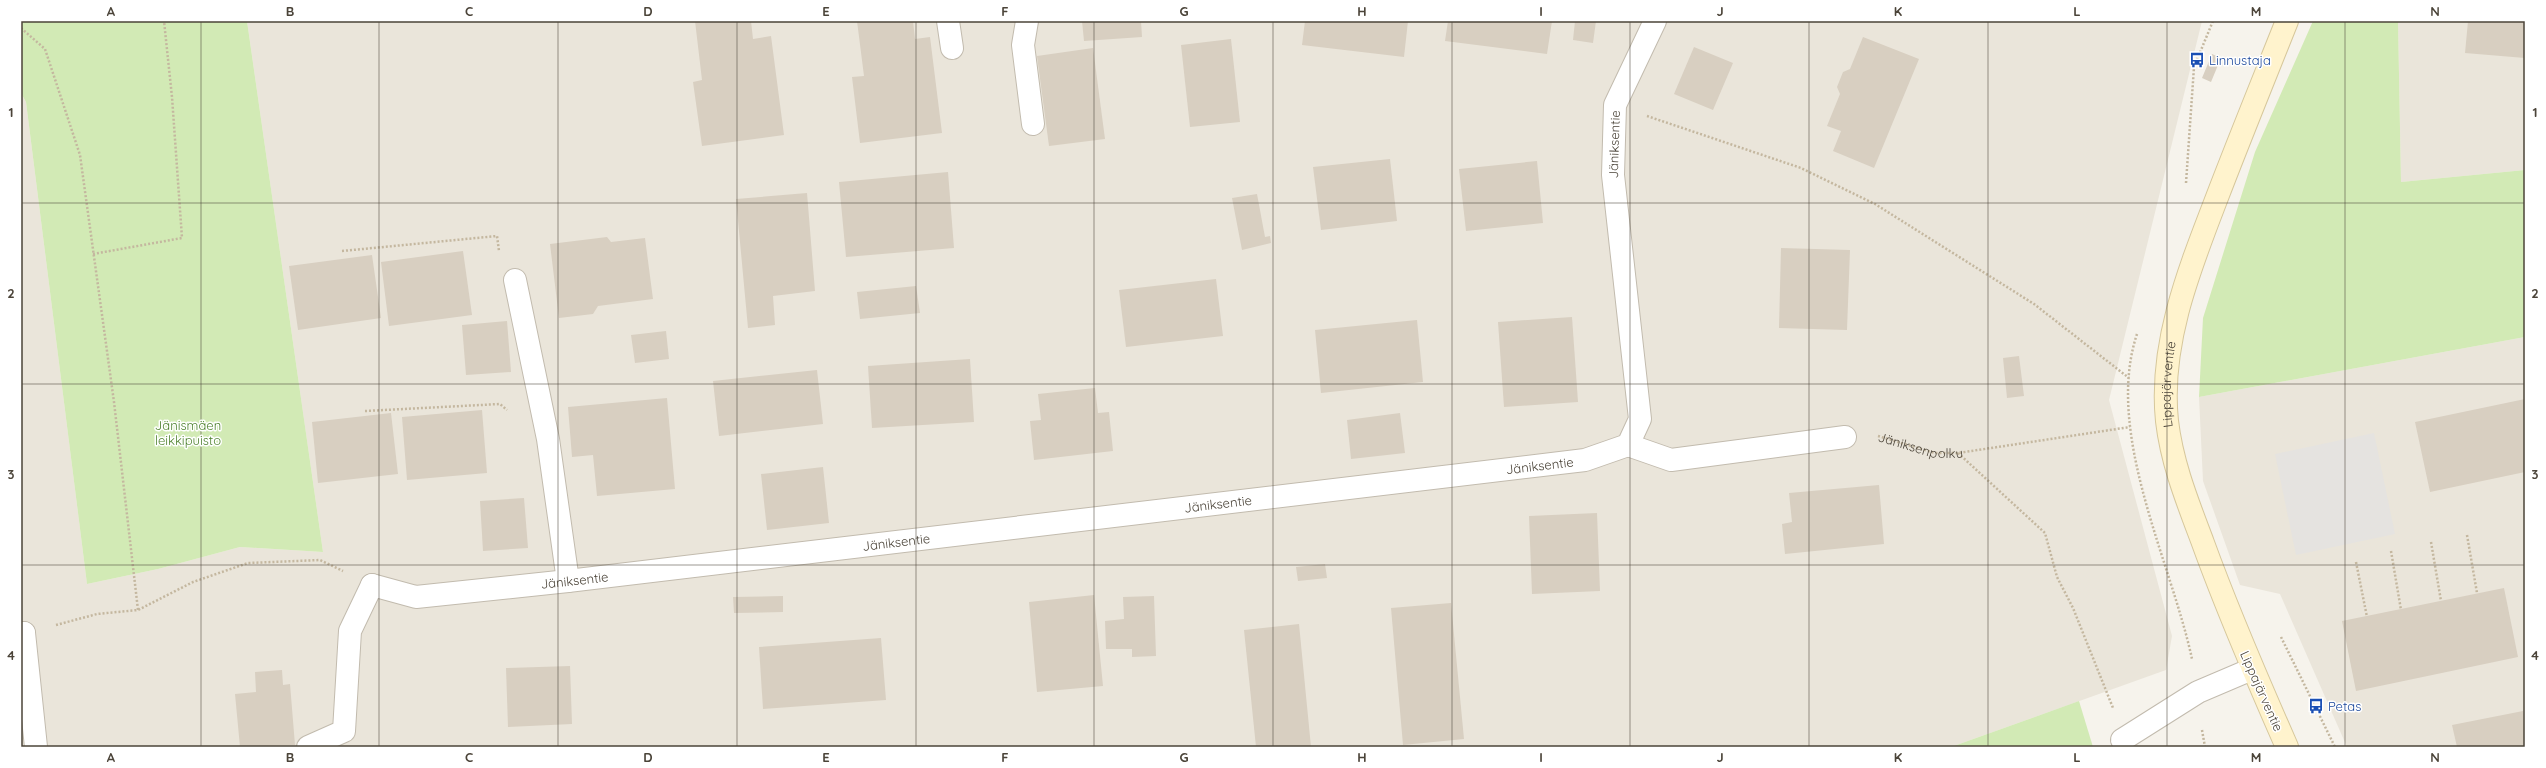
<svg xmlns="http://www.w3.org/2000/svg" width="2546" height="768" viewBox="0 0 2546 768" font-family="Quicksand,sans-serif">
  <rect width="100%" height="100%" fill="#f6f3ec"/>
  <g fill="#eae5da">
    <path d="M247,21h1955l-93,379 63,236 -6,34 -215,77h-1930v-654l5,9 61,482 71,-15 82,-22 83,5z"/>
    <path d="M2398,21h127v149l-124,12z"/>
    <path d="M2525,337v410h-178l-67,-153 -40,-9 -37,-104 -4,-84z"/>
  </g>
  <g fill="#d2eab5">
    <path d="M21,21h226l76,531 -83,-5 -82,22 -71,15 -61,-482 -5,-9z"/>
    <path d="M2313,21h85l3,161 124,-12v167l-326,60 4,-79 52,-166z"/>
    <path d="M2079,701l14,46h-142z"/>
  </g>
  <path fill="#e5e3e0" d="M2374,433l21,101 -99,21 -21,-101z"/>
  <g fill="#d8cfc1">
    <path d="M695,21h56l2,18 18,-3 13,99 -82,11 -9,-64 9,-2z"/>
    <path d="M857,21h56l2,18 15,-2 12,96 -82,10 -8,-66 12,-1z"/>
    <path d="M1082,21h59l1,16 -58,4z"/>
    <path d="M1305,21h103l-4,36 -102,-12z"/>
    <path d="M1448,21h104l-5,33 -102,-13z"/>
    <path d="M1575,21h21l-3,22 -20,-3z"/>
    <path d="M2468,21h57v37l-60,-5z"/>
    <path d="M1863,37l56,22 -45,109 -41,-17 8,-20 -14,-5 13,-32 -3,-7 6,-15 7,-3z"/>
    <path d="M1231,39l9,83 -50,5 -9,-82z"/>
    <path d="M1694,47l39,16 -20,47 -39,-16z"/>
    <path d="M1093,48l12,91 -56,7 -12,-90z"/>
    <path d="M2212,54l9,4 -10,24 -9,-4z"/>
    <path d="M1390,159l7,62 -76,9 -8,-63z"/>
    <path d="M1537,161l6,62 -77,8 -7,-62z"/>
    <path d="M948,172l6,76 -108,9 -7,-75z"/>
    <path d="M807,193l8,98 -42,5 2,29 -27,3 -12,-129z"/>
    <path d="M1257,194l8,43 5,-1 1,7 -29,7 -10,-52z"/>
    <path d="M607,237l4,5 34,-4 8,61 -55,7 -5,8 -34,4 -9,-74z"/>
    <path d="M1781,248l69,2 -3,80 -68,-2z"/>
    <path d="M463,251l9,64 -83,11 -8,-64z"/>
    <path d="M372,255l9,63 -83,12 -9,-64z"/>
    <path d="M1216,279l7,57 -97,11 -7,-57z"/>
    <path d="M916,286l4,27 -60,6 -3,-27z"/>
    <path d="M1572,317l6,85 -74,5 -6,-85z"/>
    <path d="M1417,320l6,62 -102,11 -6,-63z"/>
    <path d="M507,321l4,51 -45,3 -4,-50z"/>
    <path d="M666,331l3,28 -34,4 -4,-28z"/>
    <path d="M2019,356l5,40 -17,2 -4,-40z"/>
    <path d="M970,359l4,63 -102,6 -4,-62z"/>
    <path d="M817,370l6,54 -104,12 -6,-55z"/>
    <path d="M1095,388l3,25 11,-1 4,39 -79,9 -4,-39 11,-1 -3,-26z"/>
    <path d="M667,398l8,91 -78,7 -4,-41 -21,2 -4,-50z"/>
    <path d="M2525,399v73l-95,20 -15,-70z"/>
    <path d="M482,410l5,63 -80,7 -5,-63z"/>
    <path d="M391,413l7,61 -80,9 -6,-61z"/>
    <path d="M1400,413l5,40 -54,6 -4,-39z"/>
    <path d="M823,467l6,56 -62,7 -6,-56z"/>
    <path d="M1879,485l5,59 -99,10 -3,-30 10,-2 -3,-29z"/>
    <path d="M524,498l4,50 -45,3 -3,-50z"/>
    <path d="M1597,513l3,78 -68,3 -3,-78z"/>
    <path d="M1325,564l2,14 -29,3 -2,-14z"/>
    <path d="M2504,588l14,69 -162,34 -14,-70z"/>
    <path d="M1094,595l9,91 -66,6 -8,-90z"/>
    <path d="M783,596v16l-49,1 -1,-16z"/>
    <path d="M1154,596l2,60 -24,1v-8h-26l-1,-28 19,-2 -1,-22z"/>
    <path d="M1451,603l13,136 -61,6 -12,-137z"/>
    <path d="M1299,624l12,123h-55l-12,-117z"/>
    <path d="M881,638l5,62 -123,9 -4,-62z"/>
    <path d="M570,666l2,58 -64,3 -2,-59z"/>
    <path d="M282,670l1,15 7,-1 5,61 -55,2 -5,-53 21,-2 -1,-20z"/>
    <path d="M2523,711l2,36h-68l-5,-22z"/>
  </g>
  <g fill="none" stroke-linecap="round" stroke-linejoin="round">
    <g stroke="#c2bbae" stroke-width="24">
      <g id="service">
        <path d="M948,21l4,27"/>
        <path d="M1027,21l-4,24 10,79"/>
        <path d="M515,280l33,159 20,142"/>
        <path d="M1628,445l43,15 174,-23"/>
        <path d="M24,633l12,114"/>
        <path d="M2122,740l76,-48 54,-23"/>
        <path d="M308,747l36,-16 6,-100 22,-46"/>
      </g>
    </g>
    <g stroke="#c2bbae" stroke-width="24">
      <g id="minor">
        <path id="s2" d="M372,585l44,12 152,-16 1017,-121 43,-15 12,-26 -27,-244 2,-70 40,-84"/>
        <path d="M21,633h3"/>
      </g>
    </g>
    <g stroke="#d6c79b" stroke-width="24">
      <g id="secondary">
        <path id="s3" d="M2287,747c-30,-68 -59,-135 -84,-204 -15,-40 -31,-79 -36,-122 -8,-76 22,-151 49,-221 23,-60 47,-119 71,-179"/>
      </g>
    </g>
    <g stroke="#c4b79f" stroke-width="2.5" stroke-dasharray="2 2" stroke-linecap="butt">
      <path d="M21,28l24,21 35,106 34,247 24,208"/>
      <path d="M1647,116l154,52 74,36 159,100 95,74"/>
      <path d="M2186,183l8,-116 19,-46"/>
      <path d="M342,251l155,-15 2,15"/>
      <path d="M93,254l89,-16 -10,-141 -8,-76"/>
      <path d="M2137,334c-33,99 34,227 55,325"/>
      <path d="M365,411l135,-7 7,6"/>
      <path id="s1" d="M1878,436l57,17h23l172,-26"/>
      <path d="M1958,453l87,80 12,44 16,31 40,100"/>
      <path d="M2467,535l10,58"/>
      <path d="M2431,542l10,59"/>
      <path d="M2391,551l10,59"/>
      <path d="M2356,562l11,55"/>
      <path d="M56,625l41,-11 41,-4 55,-28 55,-19 72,-3 23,11"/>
      <path d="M2281,637l54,110"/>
      <path d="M2202,730l3,17"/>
    </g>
    <use href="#service" stroke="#fff" stroke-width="22"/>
    <use href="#minor" stroke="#fff" stroke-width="22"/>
    <use href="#secondary" stroke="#fff3cd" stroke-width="22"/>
  </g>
  <path fill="none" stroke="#4b4439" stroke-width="1" stroke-opacity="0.55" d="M201,21v726M379,21v726M558,21v726M737,21v726M916,21v726M1094,21v726M1273,21v726M1452,21v726M1630,21v726M1809,21v726M1988,21v726M2167,21v726M2345,21v726M21,203h2504M21,384h2504M21,565h2504"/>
  <defs>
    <g id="bus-bare" transform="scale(1.2)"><path d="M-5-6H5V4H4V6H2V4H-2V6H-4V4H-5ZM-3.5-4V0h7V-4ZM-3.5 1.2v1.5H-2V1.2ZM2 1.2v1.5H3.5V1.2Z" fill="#1a4fb4" stroke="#fff" stroke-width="2.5" paint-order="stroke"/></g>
  </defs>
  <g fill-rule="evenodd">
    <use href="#bus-bare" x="2197" y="60"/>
    <use href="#bus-bare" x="2316" y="706"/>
  </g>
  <g text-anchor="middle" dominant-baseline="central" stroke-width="3" stroke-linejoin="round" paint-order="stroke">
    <g font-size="13" fill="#164399" stroke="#fff" text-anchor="start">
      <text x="2209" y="60">Linnustaja</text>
      <text x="2328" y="706">Petas</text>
    </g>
    <g font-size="13" fill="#4b4439" stroke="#fff">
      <text stroke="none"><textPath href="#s2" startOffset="1573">Jäniksentie</textPath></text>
      <text stroke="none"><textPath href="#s3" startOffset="385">Lippajärventie</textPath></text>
      <text stroke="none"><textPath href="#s1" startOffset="44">Jäniksenpolku</textPath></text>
      <text stroke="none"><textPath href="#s2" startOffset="1177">Jäniksentie</textPath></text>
      <text stroke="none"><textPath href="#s2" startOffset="853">Jäniksentie</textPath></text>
      <text stroke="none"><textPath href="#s2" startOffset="529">Jäniksentie</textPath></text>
      <text stroke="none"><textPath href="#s2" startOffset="205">Jäniksentie</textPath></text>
      <text transform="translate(2262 691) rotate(66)">Lippajärventie</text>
    </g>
    <g font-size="13" fill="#4a7f2a" stroke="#fff">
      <text x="188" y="425">Jänismäen<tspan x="188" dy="15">leikkipuisto</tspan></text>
    </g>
  </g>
  <rect width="2546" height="768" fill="none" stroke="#ffffff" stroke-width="44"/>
  <rect x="22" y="22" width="2502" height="724" fill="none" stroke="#4b4439" stroke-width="1.5"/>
  <g font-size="13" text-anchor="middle" font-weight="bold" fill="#4b4439">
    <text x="111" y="16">A</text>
    <text x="290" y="16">B</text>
    <text x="469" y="16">C</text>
    <text x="648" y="16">D</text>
    <text x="826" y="16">E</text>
    <text x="1005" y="16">F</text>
    <text x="1184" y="16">G</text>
    <text x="1362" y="16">H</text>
    <text x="1541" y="16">I</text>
    <text x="1720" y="16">J</text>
    <text x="1898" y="16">K</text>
    <text x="2077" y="16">L</text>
    <text x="2256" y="16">M</text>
    <text x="2435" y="16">N</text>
    <text x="11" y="117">1</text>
    <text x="2535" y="117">1</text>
    <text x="11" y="298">2</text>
    <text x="2535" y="298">2</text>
    <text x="11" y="479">3</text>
    <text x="2535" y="479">3</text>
    <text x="11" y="660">4</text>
    <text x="2535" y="660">4</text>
    <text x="111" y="762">A</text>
    <text x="290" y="762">B</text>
    <text x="469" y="762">C</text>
    <text x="648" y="762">D</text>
    <text x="826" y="762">E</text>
    <text x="1005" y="762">F</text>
    <text x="1184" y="762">G</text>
    <text x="1362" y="762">H</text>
    <text x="1541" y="762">I</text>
    <text x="1720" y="762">J</text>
    <text x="1898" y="762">K</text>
    <text x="2077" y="762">L</text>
    <text x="2256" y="762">M</text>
    <text x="2435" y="762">N</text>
  </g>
</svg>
